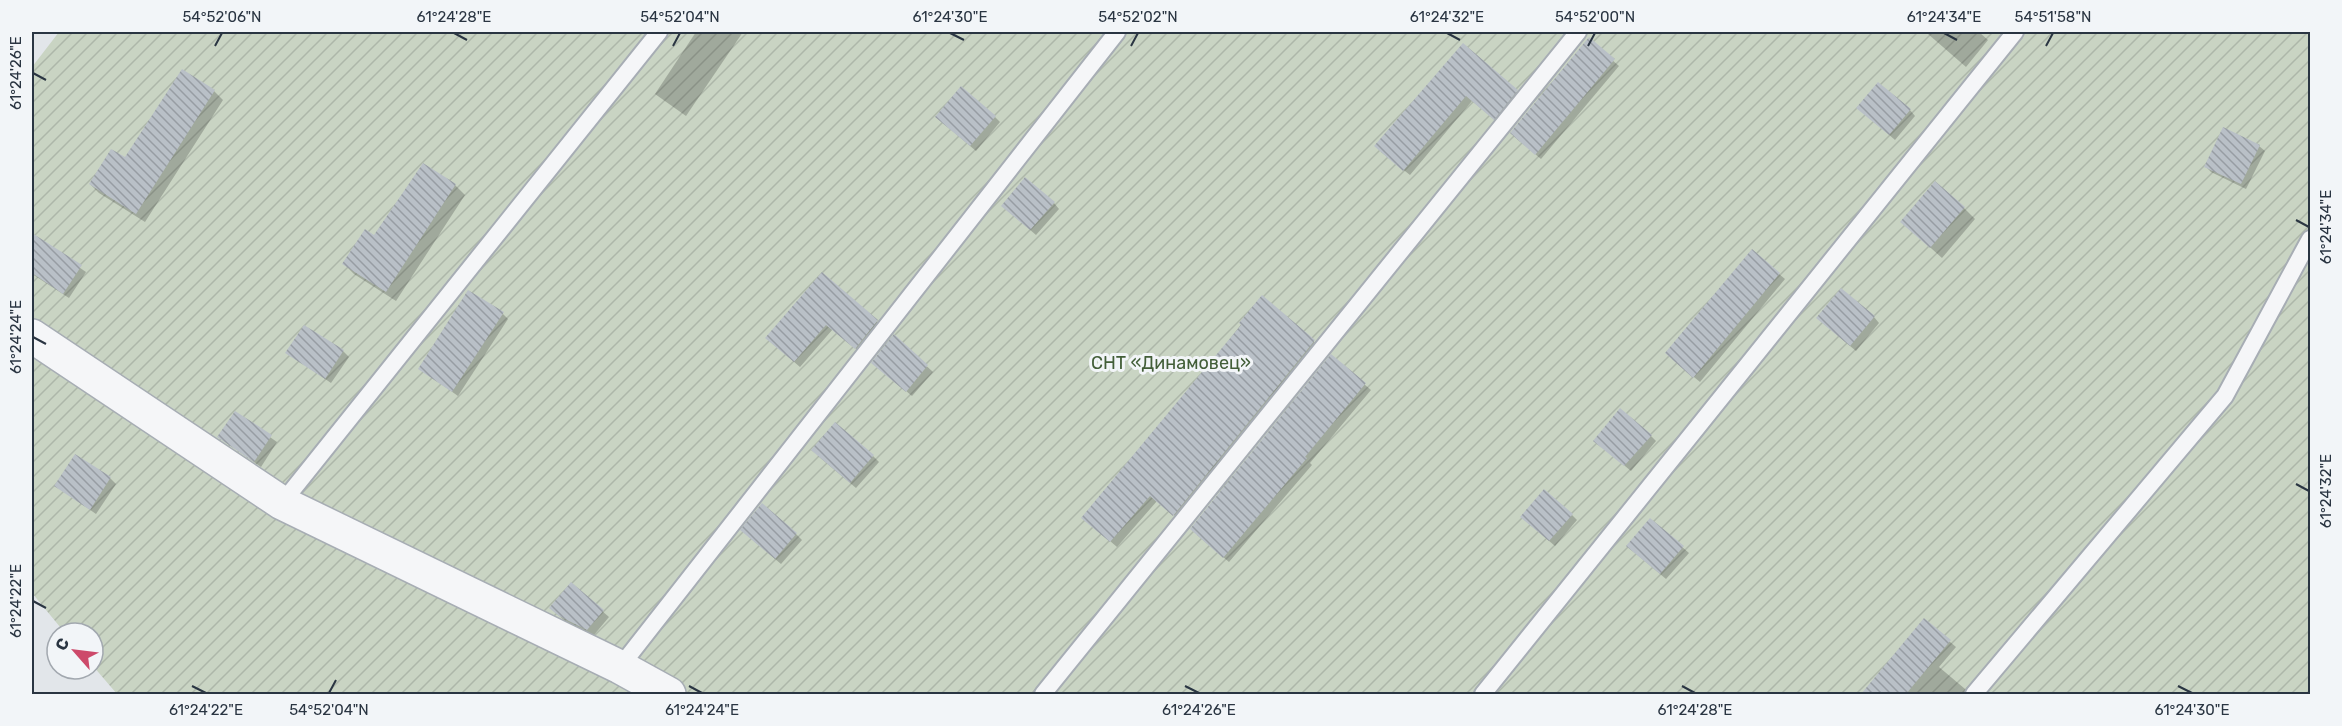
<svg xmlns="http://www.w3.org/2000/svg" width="2342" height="726" viewBox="0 0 2342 726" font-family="Rubik,sans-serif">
  <defs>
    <pattern id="garden-furrows" width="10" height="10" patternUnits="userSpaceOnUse" patternTransform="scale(1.5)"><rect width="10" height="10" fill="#c9d4c3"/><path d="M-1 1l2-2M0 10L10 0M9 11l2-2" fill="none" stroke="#adb7a9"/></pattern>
    <pattern id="building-back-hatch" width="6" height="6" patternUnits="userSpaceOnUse" patternTransform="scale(1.5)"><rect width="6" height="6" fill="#b9c0c7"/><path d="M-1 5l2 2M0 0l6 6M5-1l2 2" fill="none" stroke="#979da3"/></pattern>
  </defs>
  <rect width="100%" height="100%" fill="#e2e6ea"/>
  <path fill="url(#garden-furrows)" d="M59,32h2251v662h-2193l-24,-28v-33h-28l-33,-40v-526z"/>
  <g fill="#0003">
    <path d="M696,32h47l-57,84 -31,-22z"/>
    <path d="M1931,32h48l9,8 -22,27 -38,-33z"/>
    <path d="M1589,40l30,26 -78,93 -24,-20z"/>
    <path d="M1463,45l59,52 -22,27 -28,-23 -62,74 -29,-23z"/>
    <path d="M182,71l32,20 9,9 -78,122 -46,-29 -9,-9 35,-24z"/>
    <path d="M1910,110l5,6 -20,24 -31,-27z"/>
    <path d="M995,117l5,5 -24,29 -33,-28z"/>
    <path d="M2259,146l6,5 -19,38 -35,-17 -5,-5z"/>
    <path d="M423,165l32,20 10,10 -69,106 -42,-27 -10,-10 31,-27z"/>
    <path d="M1054,203l5,6 -23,26 -28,-24z"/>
    <path d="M1964,208l11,11 -33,39 -40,-36z"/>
    <path d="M38,239l48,33 -17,26 -37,-24v-25z"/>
    <path d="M822,274l61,53 -21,27 -29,-25 -33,38 -28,-24z"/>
    <path d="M1779,274l6,5 -85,103 -28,-23z"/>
    <path d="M1262,297l58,50 -140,173 -23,-19 -40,46 -28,-24z"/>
    <path d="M503,314l5,5 -50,77 -38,-27z"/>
    <path d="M1874,317l5,6 -23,28 -32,-27z"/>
    <path d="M894,336l39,36 -21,24 -33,-28z"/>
    <path d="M343,351l6,6 -18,26 -44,-30z"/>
    <path d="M1331,356l40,34 -61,73 2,2 -83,97 -32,-27z"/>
    <path d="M235,413l42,29 -16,25 -42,-30z"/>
    <path d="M1651,436l5,5 -25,30 -30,-25z"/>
    <path d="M818,456h55l6,6 -23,26z"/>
    <path d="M110,478l6,6 -20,30 -40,-28z"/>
    <path d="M1572,515l5,5 -22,26 -27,-23z"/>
    <path d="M1651,520l38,33 -23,26 -32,-27z"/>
    <path d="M796,534l6,6 -21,24 -33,-28z"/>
    <path d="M571,584l38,33 -15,18 -28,-13 -10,-9z"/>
    <path d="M1924,620l32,27 -17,20 32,27h-48l-3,-2 -2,2h-56z"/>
  </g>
  <g fill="url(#building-back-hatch)">
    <path d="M1589,37l26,22 -80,96 -25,-22z"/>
    <path d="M1463,43l55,47 -24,30 -28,-24 -63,75 -29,-25z"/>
    <path d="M182,69l33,21 -79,124 -47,-30 22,-35 14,8z"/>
    <path d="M1878,82l33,27 -22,26 -33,-27z"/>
    <path d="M961,86l35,30 -26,30 -35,-29z"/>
    <path d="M2223,127l37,18 -19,39 -37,-17z"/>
    <path d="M423,163l33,21 -70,108 -44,-28 23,-35 9,6z"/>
    <path d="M1025,177l30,25 -25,28 -29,-24z"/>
    <path d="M1935,181l30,26 -35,41 -30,-26z"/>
    <path d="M32,233l50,32 -19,29 -31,-21z"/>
    <path d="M1752,249l28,24 -87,105 -28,-25z"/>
    <path d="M822,272l56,48 -23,29 -29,-24 -32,37 -29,-24z"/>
    <path d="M1841,288l34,28 -25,30 -34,-28z"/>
    <path d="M468,290l36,22 -52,80 -34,-23z"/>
    <path d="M1262,295l53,45 -142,176 -23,-20 -40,46 -29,-24 160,-193 -2,-2z"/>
    <path d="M304,325l40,25 -19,29 -40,-26z"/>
    <path d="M894,334l34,31 -22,27 -35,-29z"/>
    <path d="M1331,354l35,29 -61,74 2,1 -84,100 -33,-29z"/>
    <path d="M1620,408l32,27 -28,31 -31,-25z"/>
    <path d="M235,411l37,24 -18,27 -37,-25z"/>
    <path d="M835,422l39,33 -24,28 -39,-33z"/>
    <path d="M75,454l36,23 -21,33 -36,-24z"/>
    <path d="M1544,489l29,25 -24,27 -29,-24z"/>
    <path d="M762,503l35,30 -22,26 -35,-29z"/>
    <path d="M1650,518l34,28 -24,28 -34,-28z"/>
    <path d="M571,582l33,28 -17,20 -28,-14 -10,-8z"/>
    <path d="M1924,618l27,22 -45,54h-45z"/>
  </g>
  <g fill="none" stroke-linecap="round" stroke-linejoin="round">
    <g stroke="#a7adb4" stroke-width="20">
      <g id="lane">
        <path d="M282,503l377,-471"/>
        <path d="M620,667l497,-635"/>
        <path d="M1043,694l535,-662"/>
        <path d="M1483,694l532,-662"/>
        <path d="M1974,694l251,-298 85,-157"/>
      </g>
    </g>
    <g stroke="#a7adb4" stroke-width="36">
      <path id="street" d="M32,336l250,167 338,164 49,27"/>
    </g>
    <use href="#lane" stroke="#f5f6f8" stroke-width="16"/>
    <use href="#street" stroke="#f5f6f8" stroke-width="33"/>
  </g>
  <path fill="none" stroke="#2a3542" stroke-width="2" d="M454,33l13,7M950,33l14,7M1447,33l13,7M1944,33l13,7M215,46l7,-13M673,46l7,-13M1131,46l7,-13M1588,46l7,-13M2046,46l7,-13M33,73l13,7M2296,220l13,7M33,337l13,7M2296,484l13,7M33,601l13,7M192,686l14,7M689,686l13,7M1185,686l14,7M1682,686l13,7M2178,686l14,7M329,693l7,-13"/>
  <g text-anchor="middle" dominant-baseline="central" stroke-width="6" stroke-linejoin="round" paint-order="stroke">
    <g font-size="18" fill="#425e38" stroke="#f2f5f8">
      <text x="1171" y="363">СНТ «Динамовец»</text>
    </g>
  </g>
  <rect width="2342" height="726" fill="none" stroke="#f2f5f8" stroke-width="66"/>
  <g transform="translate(75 651) rotate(298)"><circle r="28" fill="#f2f5f8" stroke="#a2a8af" stroke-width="1.5"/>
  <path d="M0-4.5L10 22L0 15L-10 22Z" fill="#cd496a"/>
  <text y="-9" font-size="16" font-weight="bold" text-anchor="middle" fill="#2a3542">С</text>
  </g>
  <rect x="33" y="33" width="2276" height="660" fill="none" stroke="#2a3542" stroke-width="2"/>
  <g font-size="15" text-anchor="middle" fill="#2a3542">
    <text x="222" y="22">54°52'06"N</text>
    <text x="454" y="22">61°24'28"E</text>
    <text x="680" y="22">54°52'04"N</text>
    <text x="950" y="22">61°24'30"E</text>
    <text x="1138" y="22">54°52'02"N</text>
    <text x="1447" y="22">61°24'32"E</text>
    <text x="1595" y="22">54°52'00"N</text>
    <text x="1944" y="22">61°24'34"E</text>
    <text x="2053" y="22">54°51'58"N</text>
    <text transform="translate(16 73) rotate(-90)" y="5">61°24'26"E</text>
    <text transform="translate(2326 227) rotate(-90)" y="5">61°24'34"E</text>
    <text transform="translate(16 337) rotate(-90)" y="5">61°24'24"E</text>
    <text transform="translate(2326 491) rotate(-90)" y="5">61°24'32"E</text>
    <text transform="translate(16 601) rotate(-90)" y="5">61°24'22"E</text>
    <text x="206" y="715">61°24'22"E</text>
    <text x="329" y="715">54°52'04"N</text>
    <text x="702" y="715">61°24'24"E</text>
    <text x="1199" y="715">61°24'26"E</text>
    <text x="1695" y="715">61°24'28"E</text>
    <text x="2192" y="715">61°24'30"E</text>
  </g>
</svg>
